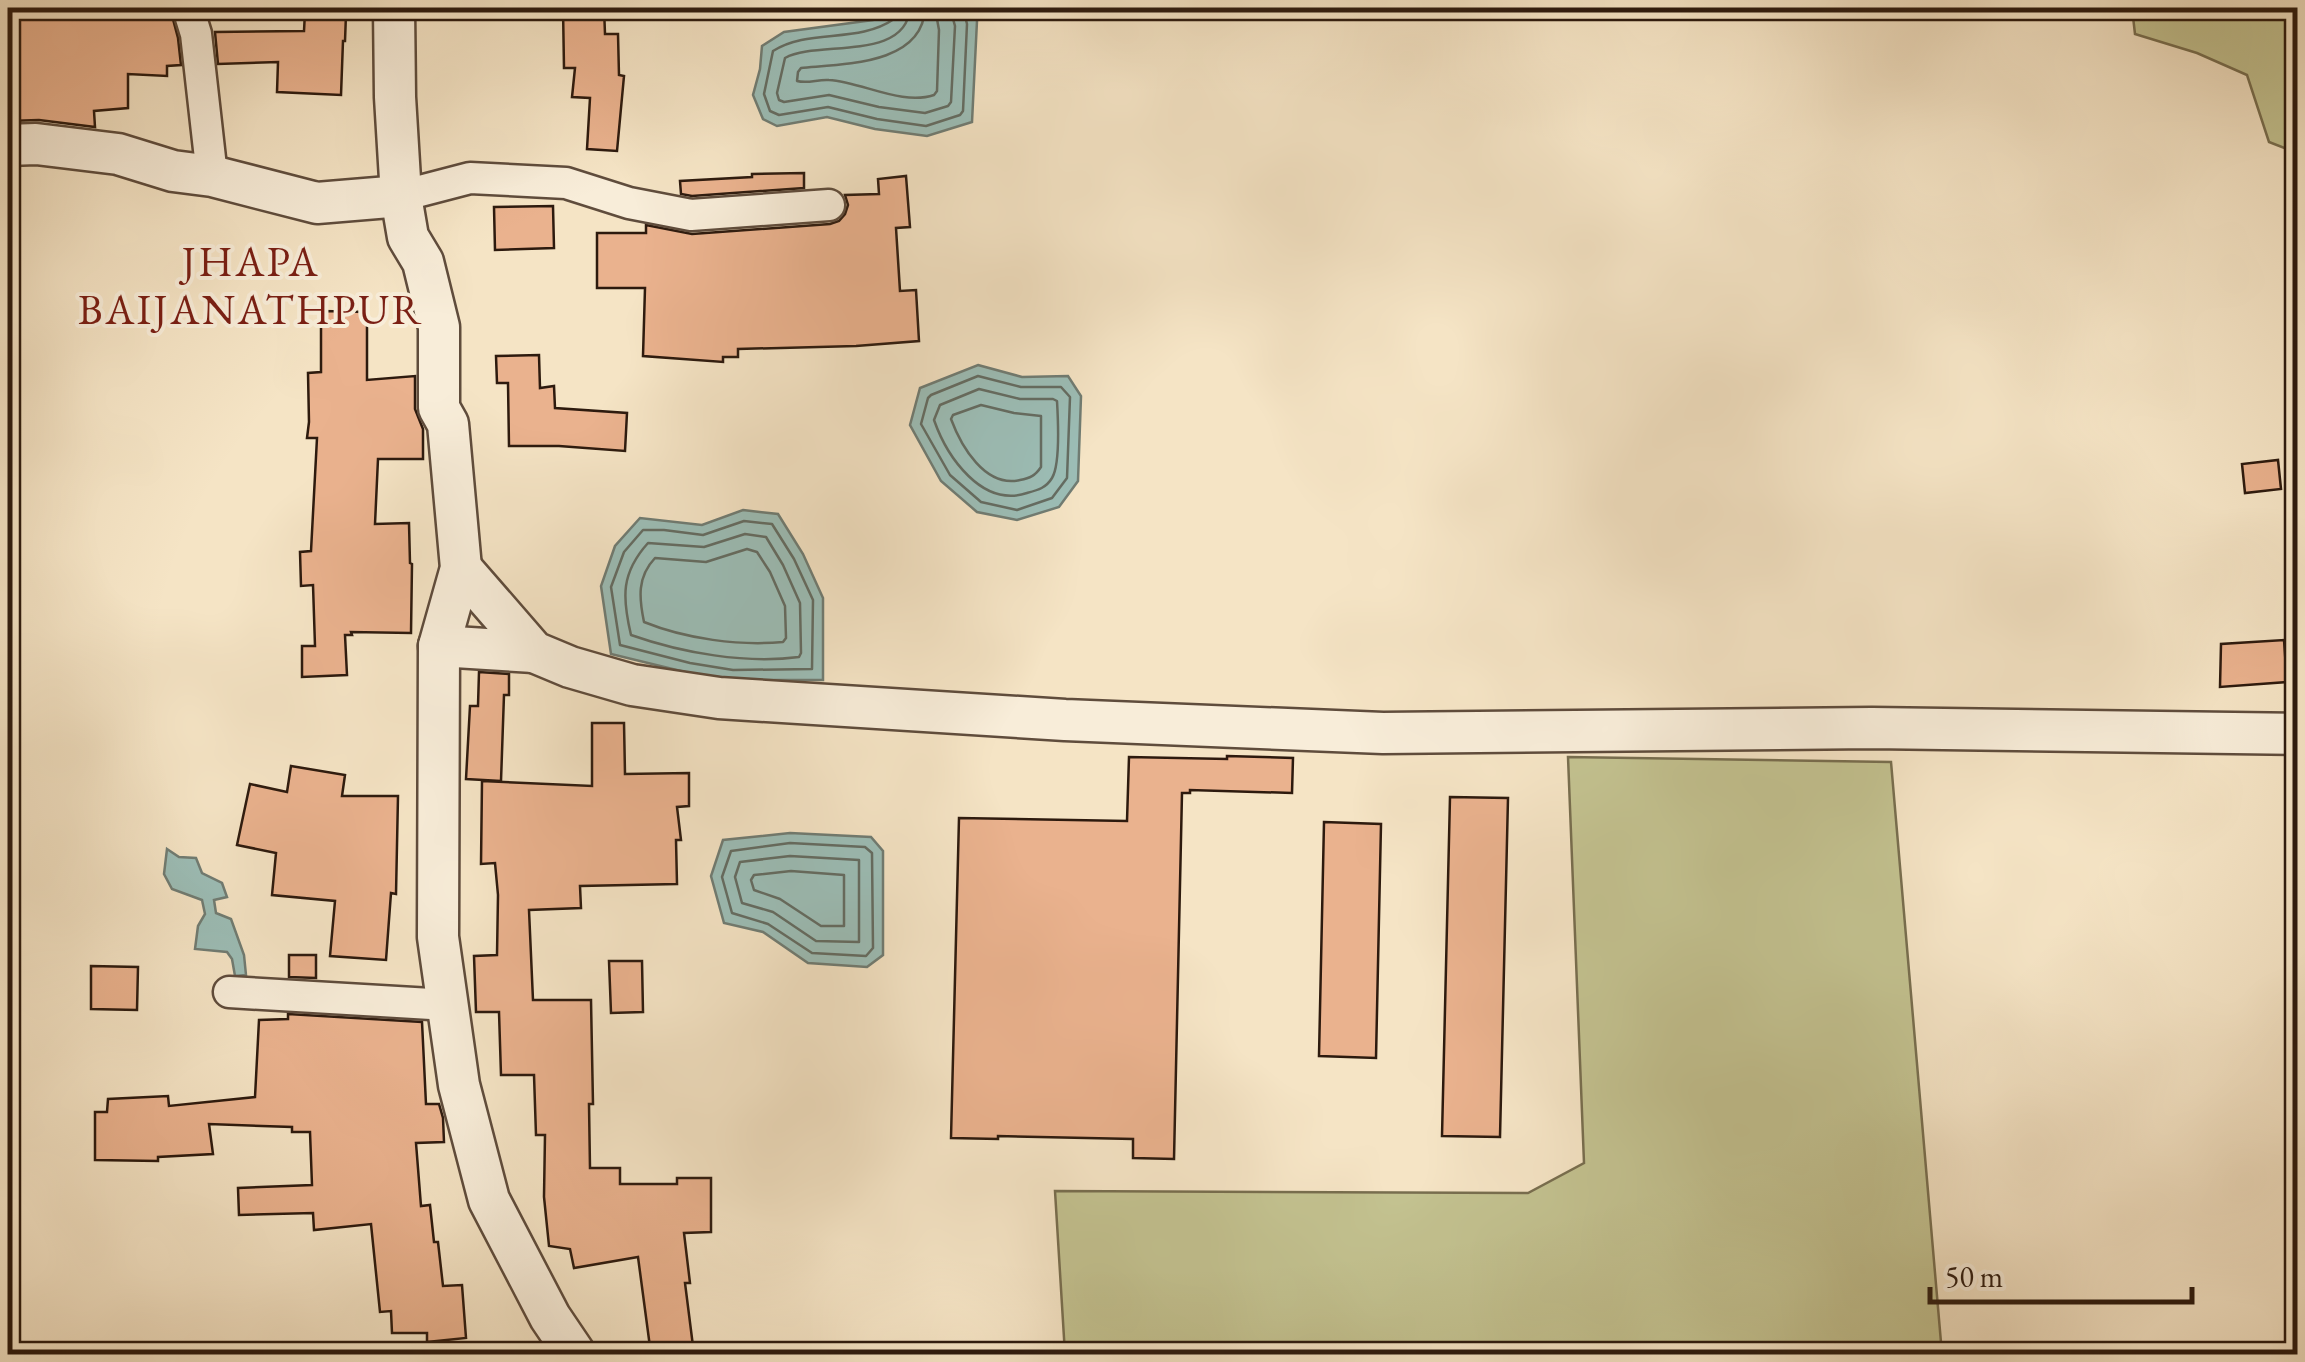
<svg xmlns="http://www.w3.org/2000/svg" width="2305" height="1362" viewBox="0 0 2305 1362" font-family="'EB Garamond',serif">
  <rect width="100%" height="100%" fill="#f5e4c5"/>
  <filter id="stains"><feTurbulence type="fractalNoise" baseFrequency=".002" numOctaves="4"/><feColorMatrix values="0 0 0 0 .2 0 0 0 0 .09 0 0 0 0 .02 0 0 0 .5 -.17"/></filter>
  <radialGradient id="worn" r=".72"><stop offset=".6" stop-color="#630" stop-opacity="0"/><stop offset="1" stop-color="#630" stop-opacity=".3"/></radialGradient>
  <g fill="#c3c290" stroke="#786e4f" stroke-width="2.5">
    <path d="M2132,8h165v145l-28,-11 -22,-67 -50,-22 -62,-19z"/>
    <path d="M1568,757l323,5 51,592h-877l-10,-163 473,2 56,-30z"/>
  </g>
  <g fill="#9cbeb7" stroke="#707c73" stroke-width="2.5">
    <path d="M893,8h78l6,13 -5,101 -45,14 -52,-7 -48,-12 -50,9 -14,-7 -10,-24 7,-26 2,-23 22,-14 89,-12z"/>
    <path d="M978,365l44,12 46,-1 13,20 -3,85 -19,26 -42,13 -40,-8 -36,-31 -31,-56 10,-37z"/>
    <path d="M743,510l35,4 25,40 20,44v82h-91l-43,-7 -78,-19 -10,-68 14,-40 25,-28 62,7z"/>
    <path d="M790,833l81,4 12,14v104l-16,12 -59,-4 -45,-31 -39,-9 -13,-47 12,-36z"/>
    <path d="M167,849l12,8 17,1 6,15 20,10 5,14 -13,3 2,13 15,6 13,36 2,20 -11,1 -3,-17 -5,-7 -32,-3 3,-23 7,-12 -3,-14 -30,-11 -8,-15z"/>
  </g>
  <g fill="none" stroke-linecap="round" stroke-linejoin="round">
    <g stroke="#646c62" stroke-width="2.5">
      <path d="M897,8l-3,11c-36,25 -85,9 -121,32l-9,43 6,17 9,4 49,-8 49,12 49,7 34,-11 3,-4 4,-87 -4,-16"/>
      <path d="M910,8c-4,54 -93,32 -125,50l-8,35 2,7 5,2 45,-7 50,12 46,6 23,-7 3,-4 4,-76 -5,-18"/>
      <path d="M925,8c-2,57 -82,56 -124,60l-3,4 -1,9c11,3 21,-2 32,-1 33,2 73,26 105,15l3,-4 2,-61 -4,-22"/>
      <path d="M978,376l43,11h40l9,10 -3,81 -15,20 -35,12 -36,-8 -31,-27 -29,-51 7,-26 3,-3z"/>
      <path d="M979,389l41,10h33l4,2c1,17 3,64 -5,77 -6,10 -14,12 -25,15 -45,15 -80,-36 -93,-73l6,-15z"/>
      <path d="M981,405l33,8 27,3v51c-6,9 -11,11 -21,13 -35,8 -59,-34 -69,-61l2,-4z"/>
      <path d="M744,521l28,3 22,35 19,41 -1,69 -79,1 -43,-7 -70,-18 -9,-58 13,-35 19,-22h21l39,5z"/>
      <path d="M745,534l21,3 17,28 17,38 1,50 -2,4c-53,7 -117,-4 -168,-22 -9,-38 -10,-62 17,-92l56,4z"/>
      <path d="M747,549l10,3 13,20 15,34 1,32 -3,4c-44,4 -97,-3 -139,-20 -5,-24 -7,-45 11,-64l51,4z"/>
      <path d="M790,843l75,4 7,6 1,95 -7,8 -54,-3 -44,-29 -36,-11 -10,-36 9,-26z"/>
      <path d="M790,856l69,4v82l-43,-1 -43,-29 -31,-9 -7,-26 5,-15z"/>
      <path d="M791,871l53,4v51h-23l-41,-27 -26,-9 -3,-10 3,-5z"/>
    </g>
  </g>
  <g fill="#eab28e" stroke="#2d1a0e" stroke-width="2.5">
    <path d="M8,8h162l8,30 3,27 -14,1v10l-39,-2v34l-34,3 1,16 -56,-7 -31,1z"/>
    <path d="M563,8h41l1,26h13l1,41 5,1 -7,75 -30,-2 3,-51 -18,-1 3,-29h-11z"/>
    <path d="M305,12l41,2 -1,27h-2l-2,54 -64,-3 1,-30 -60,2 -3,-32 89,-1z"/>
    <path d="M804,173v15l-112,8 -11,-2 -1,-13 72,-4v-3z"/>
    <path d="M906,176l4,51 -14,1 4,63 16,-1 3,51 -63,5 -118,3v8h-15v5l-80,-6 2,-68h-48v-55h49v-8l46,9 138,-10 9,-3 6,-7 3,-9 -3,-10 34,-1 -1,-15z"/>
    <path d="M553,206l1,42 -59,2 -1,-43z"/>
    <path d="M321,311l46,1v68l48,-4v33l8,20v30h-45l-3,65 34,-1 1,40 2,1 -1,69 -60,-1 1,3h-7l2,40 -45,2v-31h13l-2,-61 -12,1 -1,-34 11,-1 6,-113h-10l2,-16 -1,-49 13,-1z"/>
    <path d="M539,355l1,33 14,-2 1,22 72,5 -2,38 -66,-5h-50l-1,-63h-11l-1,-27z"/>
    <path d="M2278,460l3,29 -36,4 -3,-29z"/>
    <path d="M2284,640l3,42 -67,5 1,-43z"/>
    <path d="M479,672l30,2v21h-5l-3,86 -35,-2 4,-73h8z"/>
    <path d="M592,723h32l1,51 64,-1v33l-12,1 4,33h-5l1,44 -97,2 1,22 -52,2 4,90h58l2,104h-4l1,64h30v16h57v-6h34v54l-27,1 6,50h-5l9,71h-26l-3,-9 -15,2 -12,-90 -64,11 -4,-19 -21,-3 -5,-49 1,-62h-9l-2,-60h-33l-2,-63h-23l-2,-56 23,-1 1,-60 -3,-32 -14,1 1,-83 110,5z"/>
    <path d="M1227,756l66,2 -1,35 -102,-3v3h-8l-8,366 -41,-1v-19l-135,-3v3l-47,-1 8,-320 168,3 2,-64 98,2z"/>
    <path d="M291,766l54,9 -3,21h56l-2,98 -5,-1 -5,67 -56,-4 5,-55 -63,-6 4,-42 -39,-8 13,-61 37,8z"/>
    <path d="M1450,797l58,1 -8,339 -58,-1z"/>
    <path d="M1324,822l57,2 -5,234 -57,-2z"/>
    <path d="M289,955h27v23l-27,-1z"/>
    <path d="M609,961h33l1,51 -32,1z"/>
    <path d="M91,966l47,1 -1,43 -46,-1z"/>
    <path d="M288,1014l134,8 4,82h13l4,14 1,24 -28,1 5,63 9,-1 4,37h4l5,44 19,-1 4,53 -39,4v-9h-35l-1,-22 -11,1 -9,-88 -57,6 -1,-17 -74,2 -1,-27 74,-3 -2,-53h-18v-5l-83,-3 4,30 -55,3v4l-63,-1v-48h12l1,-13 60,-3 1,10 86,-9 4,-77 29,-1z"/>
  </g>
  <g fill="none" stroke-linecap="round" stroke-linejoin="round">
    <g stroke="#5f4c3c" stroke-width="35">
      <g id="minor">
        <path d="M188,8l8,26 16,142"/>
        <path d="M401,196l69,-18 96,5 63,20 62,12 138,-10"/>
        <path d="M229,992l219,13"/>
      </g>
    </g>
    <g stroke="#5f4c3c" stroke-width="45">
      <g id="tertiary">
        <path d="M394,8l1,89 6,99 7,41 15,25 16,65v81l9,16 13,144 -22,78 -1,291 21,148 30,115 61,117 25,37"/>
        <path d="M8,145l28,-1 82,10 55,17 39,5 105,27 84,-7"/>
        <path d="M461,568l73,84 36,15 62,18 87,13 346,22 318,13 489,-5 426,6"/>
        <path d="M439,646l95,6"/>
      </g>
    </g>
    <use href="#minor" stroke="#f8edd9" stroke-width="30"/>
    <use href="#tertiary" stroke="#f8edd9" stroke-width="40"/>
  </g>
  <g text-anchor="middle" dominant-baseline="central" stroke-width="8" stroke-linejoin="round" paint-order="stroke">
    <g font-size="42" letter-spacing="2.5" fill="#7a1f14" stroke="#f8edd9">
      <text x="251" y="261">JHAPA<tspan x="251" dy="48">BAIJANATHPUR</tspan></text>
    </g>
  </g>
  <rect width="2305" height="1362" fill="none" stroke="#f5e4c5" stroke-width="40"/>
  <rect x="10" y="10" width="2285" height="1342" fill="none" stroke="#2d1a0e" stroke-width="5"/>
  <rect x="20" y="20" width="2265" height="1322" fill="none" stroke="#2d1a0e" stroke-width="2.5"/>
  <path d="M1930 1287v15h262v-15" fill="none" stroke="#2d1a0e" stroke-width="5"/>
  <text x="1945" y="1287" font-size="30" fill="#2d1a0e" stroke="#f8edd9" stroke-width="8" paint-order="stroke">50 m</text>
  <rect width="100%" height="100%" filter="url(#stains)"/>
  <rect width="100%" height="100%" fill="url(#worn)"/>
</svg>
